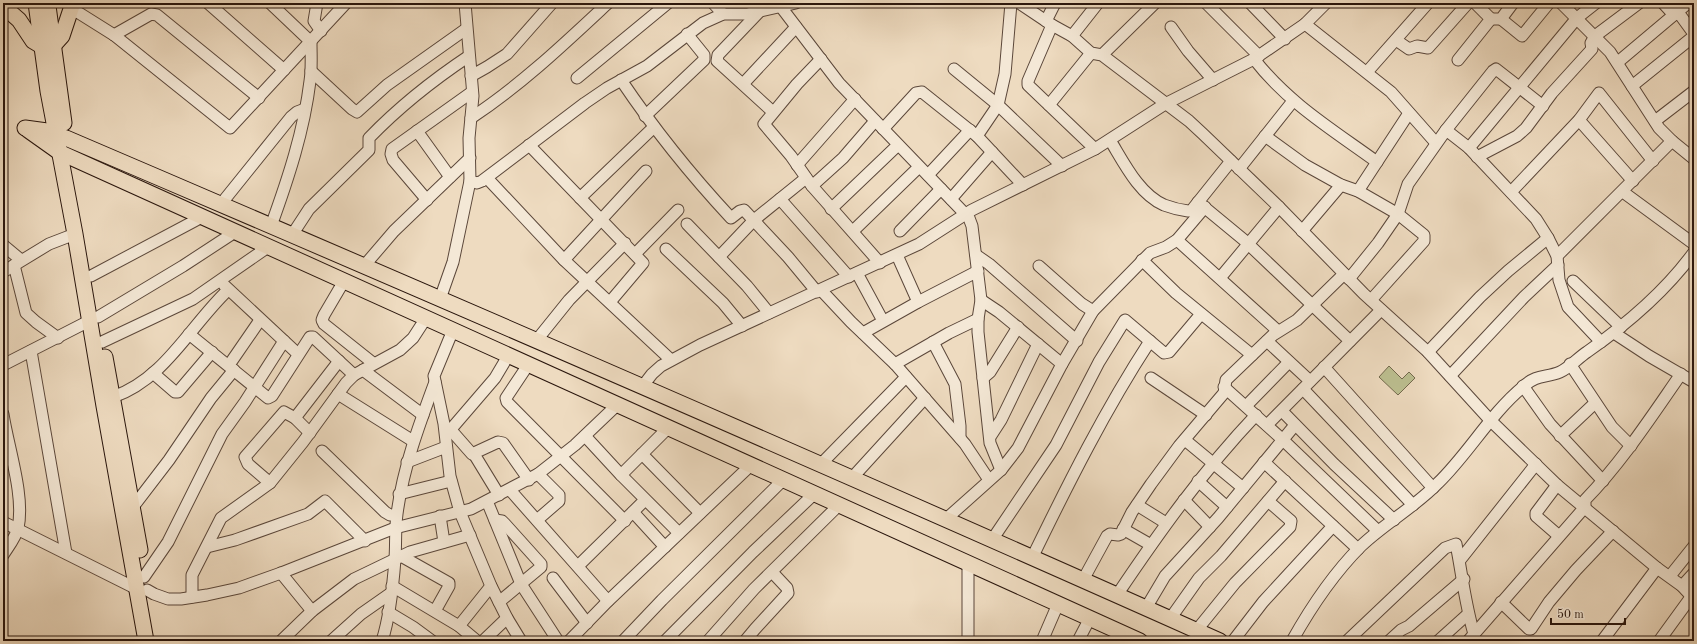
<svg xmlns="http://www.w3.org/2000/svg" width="1697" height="644" viewBox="0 0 1697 644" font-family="'Old Standard TT',serif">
  <rect width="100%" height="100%" fill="#eedbc0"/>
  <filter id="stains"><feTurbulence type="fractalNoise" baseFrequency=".005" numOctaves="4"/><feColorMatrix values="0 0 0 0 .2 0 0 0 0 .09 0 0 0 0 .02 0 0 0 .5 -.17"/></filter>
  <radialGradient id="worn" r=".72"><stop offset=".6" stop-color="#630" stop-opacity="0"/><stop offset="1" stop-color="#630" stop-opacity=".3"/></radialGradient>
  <path fill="#bcbf90" stroke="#736a4e" d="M1389,366l13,13 7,-7 6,6 -17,17 -19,-18z"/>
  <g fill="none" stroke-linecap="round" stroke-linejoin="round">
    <g stroke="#5b473a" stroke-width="13">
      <g id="minor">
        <path d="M208,3l76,67"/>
        <path d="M270,3l41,39c0,13 1,27 -1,39 -6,50 -22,98 -39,145"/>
        <path d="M317,3l-3,18 7,10"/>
        <path d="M713,3l10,11"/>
        <path d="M1019,3l33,22 20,11 19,17 11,2 87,66 14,13 76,73 85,87 64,58 62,68 67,65 100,83 25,18 12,13"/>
        <path d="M1206,3l53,53"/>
        <path d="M1250,3l35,36"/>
        <path d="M1561,3l49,49 49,76 13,13 22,18"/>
        <path d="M1663,3l11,12"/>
        <path d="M781,7l58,76 130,135 3,8 9,74 -3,19v13l12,111 11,27"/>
        <path d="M71,8l43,27 116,93 116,-125"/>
        <path d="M760,11l-42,44 -1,6 56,51"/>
        <path d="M1678,12l16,22"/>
        <path d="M1493,19h8l12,-16"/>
        <path d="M1501,19l21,17 27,-33"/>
        <path d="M1046,21l9,-18"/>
        <path d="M1305,24l86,68 45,51"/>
        <path d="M1052,25l-24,56v4l67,64"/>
        <path d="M1171,27l17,24 25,29"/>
        <path d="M114,35l37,-21 6,1 102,83"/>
        <path d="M1072,36l26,-33"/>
        <path d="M1396,40l13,9 8,-3 11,2 40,-45"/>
        <path d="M1102,55l53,-52"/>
        <path d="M821,59l-24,25 -33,40 27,32 21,30 68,77"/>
        <path d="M1254,59c34,44 79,71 123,103"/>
        <path d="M1458,60l32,-40v-2l-15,-15"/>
        <path d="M1618,62l70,-59"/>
        <path d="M954,69l44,36 64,61"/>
        <path d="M311,71l41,38 5,3 30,-27 79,-56"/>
        <path d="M1367,72l61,-69"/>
        <path d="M471,76l16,-9 20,-13 45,-51"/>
        <path d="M577,78l91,-75"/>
        <path d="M621,80c33,49 70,95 110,138l9,-7 4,-1 44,47 29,35"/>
        <path d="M743,84l53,-57"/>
        <path d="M1632,86l62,-50"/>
        <path d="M1049,105l42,-52"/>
        <path d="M645,116l59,-56v-5l-17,-21"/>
        <path d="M471,118c50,-33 93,-74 137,-115"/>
        <path d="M1579,120l54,61"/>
        <path d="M1655,121l39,-30"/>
        <path d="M883,129l33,-36 6,-1 55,44 46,49"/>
        <path d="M1446,130l47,-59 3,-2 47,37"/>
        <path d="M417,131l33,46"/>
        <path d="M977,136l21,-31 7,-31 6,-71"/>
        <path d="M1265,136l40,29 36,20 17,6 40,23 26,21v6l-53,59"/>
        <path d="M1110,140c14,23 29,54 54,65 8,3 16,5 24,6h3l40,-50"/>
        <path d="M529,145l114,118 -33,39"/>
        <path d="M1469,148l108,-130 19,-15"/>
        <path d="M1477,157l40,-21 9,-8 26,-35 40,-44 -1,-6 4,-7 44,-33"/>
        <path d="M797,165l58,-66"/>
        <path d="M1239,169l54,-68"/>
        <path d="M928,175l42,-45"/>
        <path d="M487,178l77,82 107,100"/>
        <path d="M470,181l7,2 5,-2 103,-78 22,-15 40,-22 56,-43 20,-9h24l49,-11"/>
        <path d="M812,186l31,-28 32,-37"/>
        <path d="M1358,191l51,-78"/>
        <path d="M1511,192l68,-72 20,-27 54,68"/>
        <path d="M1623,192l71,52"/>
        <path d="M580,198l74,-71"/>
        <path d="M780,199l69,78"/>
        <path d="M951,199l41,-47"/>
        <path d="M427,200l-34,-40 -2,-6 1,-5 80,-57"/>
        <path d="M1198,202l46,38 106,101"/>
        <path d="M221,204l70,-87 6,-5 8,-3"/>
        <path d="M831,209l67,-64"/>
        <path d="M687,224l60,62 22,27"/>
        <path d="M853,231l66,-64"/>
        <path d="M900,231l41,-42"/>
        <path d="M1302,231l39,-46"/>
        <path d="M292,235l17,-26 60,-59v-12c30,-31 64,-58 100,-82"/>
        <path d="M1177,240l101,91"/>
        <path d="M3,245l18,15"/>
        <path d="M666,249l57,54 19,23"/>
        <path d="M635,254l43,-44"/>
        <path d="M897,255l21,47"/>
        <path d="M976,255l13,9 88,77"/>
        <path d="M1557,256l115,-115"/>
        <path d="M719,257l35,-37 52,-42"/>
        <path d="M564,260l82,-89"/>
        <path d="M1142,260l34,33 76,62"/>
        <path d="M14,265l12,48 10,9 22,16"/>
        <path d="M364,266l30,-35 76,-73"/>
        <path d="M1039,266l43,38 11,7"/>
        <path d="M3,272l46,-28 26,-10"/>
        <path d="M857,273l26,48"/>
        <path d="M91,276l111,-59"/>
        <path d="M1220,278l59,-71"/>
        <path d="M1349,279l29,-36 20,-29 10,-30 38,-54 23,18 67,71 12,19 9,18 2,24 9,27 33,35"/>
        <path d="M344,281l-20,34 -2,5 2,4 49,39"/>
        <path d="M1573,281l48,46"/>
        <path d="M224,285l74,69"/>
        <path d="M821,290l30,32 44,42 70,80 24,36"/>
        <path d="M440,299l13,-37 17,-81 -1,-43 4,-42 -8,-93"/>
        <path d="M981,300l18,12 63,52"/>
        <path d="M98,317l85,-51 52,-34"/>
        <path d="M453,330l-19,46 10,48 6,52 10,36 31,74 16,32 14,23"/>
        <path d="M863,333l55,-31 60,-31"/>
        <path d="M1614,333l35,23 45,26"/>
        <path d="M189,334l79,64 4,-2 38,-59h3l41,38"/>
        <path d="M536,341l33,-41 56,-57"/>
        <path d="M1267,341l43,40"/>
        <path d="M102,342l91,-43 75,-52"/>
        <path d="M933,342l22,42 5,42v12"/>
        <path d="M31,351l35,202"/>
        <path d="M1428,352l52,-55 28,-26 40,-33"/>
        <path d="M895,364l54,-31 29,-14"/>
        <path d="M1570,364l42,63 19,19"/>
        <path d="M3,365l86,-44"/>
        <path d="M229,365l31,-45"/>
        <path d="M528,365l-22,33 1,4 118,119"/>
        <path d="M1324,367l109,121"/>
        <path d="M363,370l60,45"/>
        <path d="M153,373l22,19h3l34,-40"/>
        <path d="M1450,376l74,-79 34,-32"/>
        <path d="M983,378l7,-6 28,-45"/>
        <path d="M1151,378l55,37"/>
        <path d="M1523,386l27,38 53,57"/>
        <path d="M642,387l10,-13 9,-8 39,-21 219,-101 53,-34 123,-61 70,-45 89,-45 51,-35 21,-21"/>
        <path d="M1224,387l59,53 95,91"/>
        <path d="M1303,389l110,116"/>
        <path d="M338,394l75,47"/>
        <path d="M113,397c52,-18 77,-71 115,-107"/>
        <path d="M1246,406l43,-44"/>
        <path d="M1282,411l52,53 60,56"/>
        <path d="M3,414c5,33 22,82 15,114 -2,9 -10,19 -15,27"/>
        <path d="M295,418l44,-57"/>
        <path d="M1267,425l114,-115"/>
        <path d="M450,429l22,25 26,-12 5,1 26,37"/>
        <path d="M446,435l49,-57 13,-22"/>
        <path d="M585,436l36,39 58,58"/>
        <path d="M1560,436l35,-33"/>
        <path d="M990,437l11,-17 37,-76"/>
        <path d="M1185,440l58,48"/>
        <path d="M322,451l63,61 5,3h6"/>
        <path d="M474,454l25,41"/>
        <path d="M642,454l58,59"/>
        <path d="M407,462l39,-15"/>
        <path d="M1264,462l94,87"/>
        <path d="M820,465l86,-88"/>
        <path d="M621,475l47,-47"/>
        <path d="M852,478l73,-80"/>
        <path d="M1198,481l29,26"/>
        <path d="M270,483l-22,-19 -3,-7 39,-45 11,6 15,15"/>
        <path d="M1557,485l-21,28v3l23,20"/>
        <path d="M510,490l98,111"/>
        <path d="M399,494l52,-13"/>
        <path d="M1184,500l26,27"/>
        <path d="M487,501l34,83 37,57"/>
        <path d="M1137,505l29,18"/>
        <path d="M133,507l36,-47 42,-62 23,-28"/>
        <path d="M633,512l32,35"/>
        <path d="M440,516l4,26"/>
        <path d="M495,520l7,1 3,3 36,40v3l-42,35"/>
        <path d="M537,520l22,-19v-6l-21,-21"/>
        <path d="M945,520l56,-50 17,-22 44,-84 31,-53 57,-58 16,-6 11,-7 28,-33"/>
        <path d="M3,522l134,67"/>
        <path d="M1123,529l28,16"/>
        <path d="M992,540l64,-95 43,-83 26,-42 39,33 5,-1 32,-38"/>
        <path d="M207,547l28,-7 73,-26 17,-13 40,40"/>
        <path d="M401,556l48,27v3l-14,25"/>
        <path d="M1032,558c36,-74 73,-148 118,-217"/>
        <path d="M1460,560l76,-96"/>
        <path d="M968,563v78"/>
        <path d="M578,566l67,-66"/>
        <path d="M281,573l31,38"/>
        <path d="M1670,576l24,-30"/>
        <path d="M144,577l24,-35 54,-108 23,-32 39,-61"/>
        <path d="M553,578l34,45"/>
        <path d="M1083,580l24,-44 3,-2 8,1 3,-1 11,-22 19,-28 28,-38 45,-53 2,-13 47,-45 24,-15 47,-46"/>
        <path d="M392,586l67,40 18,15"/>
        <path d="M1682,586l12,-13"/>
        <path d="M147,590l7,4 14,5h13l26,-4 32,-7 42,-15 114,-45 76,-19 67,-35 37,-29 42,-40"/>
        <path d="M1117,595c43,-64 86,-124 139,-180"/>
        <path d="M192,597v-22l29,-57 49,-35 33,-41 43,-59 8,-8 46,-25 13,-12 13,-20"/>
        <path d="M1501,602l28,27h2l18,-27 27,-32 37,-39"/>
        <path d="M1146,608l19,-32 53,-58 77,-93"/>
        <path d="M388,612l25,15 19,14"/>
        <path d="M1170,619l29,-41 22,-22 64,-75"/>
        <path d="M459,626l32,-40"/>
        <path d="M1196,631l39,-48 55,-56 1,-6 -23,-20"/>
        <path d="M281,641l31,-30 42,-32 56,-27 60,-17"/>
        <path d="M331,641l30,-27 30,-21"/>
        <path d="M382,641c8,-25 11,-55 13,-82 1,-15 0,-30 2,-45 6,-46 22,-89 38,-132"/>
        <path d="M483,641l24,-23"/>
        <path d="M569,641l39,-40 143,-136"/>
        <path d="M623,641l39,-41 121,-120"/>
        <path d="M665,641l88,-89 61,-58"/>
        <path d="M708,641l46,-52 85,-84"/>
        <path d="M745,641l10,-12 33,-36 -1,-5 -15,-16"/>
        <path d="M1042,641l16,-37"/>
        <path d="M1078,641l12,-23"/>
        <path d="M1233,641l30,-39 70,-76"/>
        <path d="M1292,641c19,-34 41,-67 69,-95 24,-23 54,-39 77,-63 31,-30 52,-69 86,-97 13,-12 22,-8 36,-14 9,-4 18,-14 27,-20 40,-28 78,-60 107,-100"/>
        <path d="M1347,641l98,-93 11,-4c6,30 9,60 18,90"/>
        <path d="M1389,641l12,-11 8,-4 55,-47"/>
        <path d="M1438,641l30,-27"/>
        <path d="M1468,641l117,-134v-7c37,-38 66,-83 96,-126"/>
        <path d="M1602,641l55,-73"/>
        <path d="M1659,641l32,-44"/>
      </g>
    </g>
    <g stroke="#2a160d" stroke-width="17">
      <g id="major">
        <path d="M36,3l12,88 27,143 29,172 42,235"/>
        <path d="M3,6l16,14 14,21 10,6"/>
        <path d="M48,6l16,117"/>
        <path d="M53,46l9,-10 11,-33"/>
        <path d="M25,128l22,3 19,7c386,165 771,332 1154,503"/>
        <path d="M28,130l31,22 1081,489"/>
        <path d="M105,357l35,193"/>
      </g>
    </g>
    <use href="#minor" stroke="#f4e8d6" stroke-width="11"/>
    <use href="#major" stroke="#eedbc0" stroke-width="15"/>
  </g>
  <rect width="1697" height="644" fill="none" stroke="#eedbc0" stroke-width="16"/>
  <rect x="4" y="4" width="1689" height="636" fill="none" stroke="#2a160d" stroke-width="2"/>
  <rect x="8" y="8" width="1681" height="628" fill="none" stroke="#2a160d"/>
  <path d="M1551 618v6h74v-6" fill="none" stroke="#2a160d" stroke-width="2"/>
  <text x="1557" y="618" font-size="12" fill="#2a160d" stroke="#f4e8d6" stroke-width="3" paint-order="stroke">50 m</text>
  <rect width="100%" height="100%" filter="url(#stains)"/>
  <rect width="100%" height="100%" fill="url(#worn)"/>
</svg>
